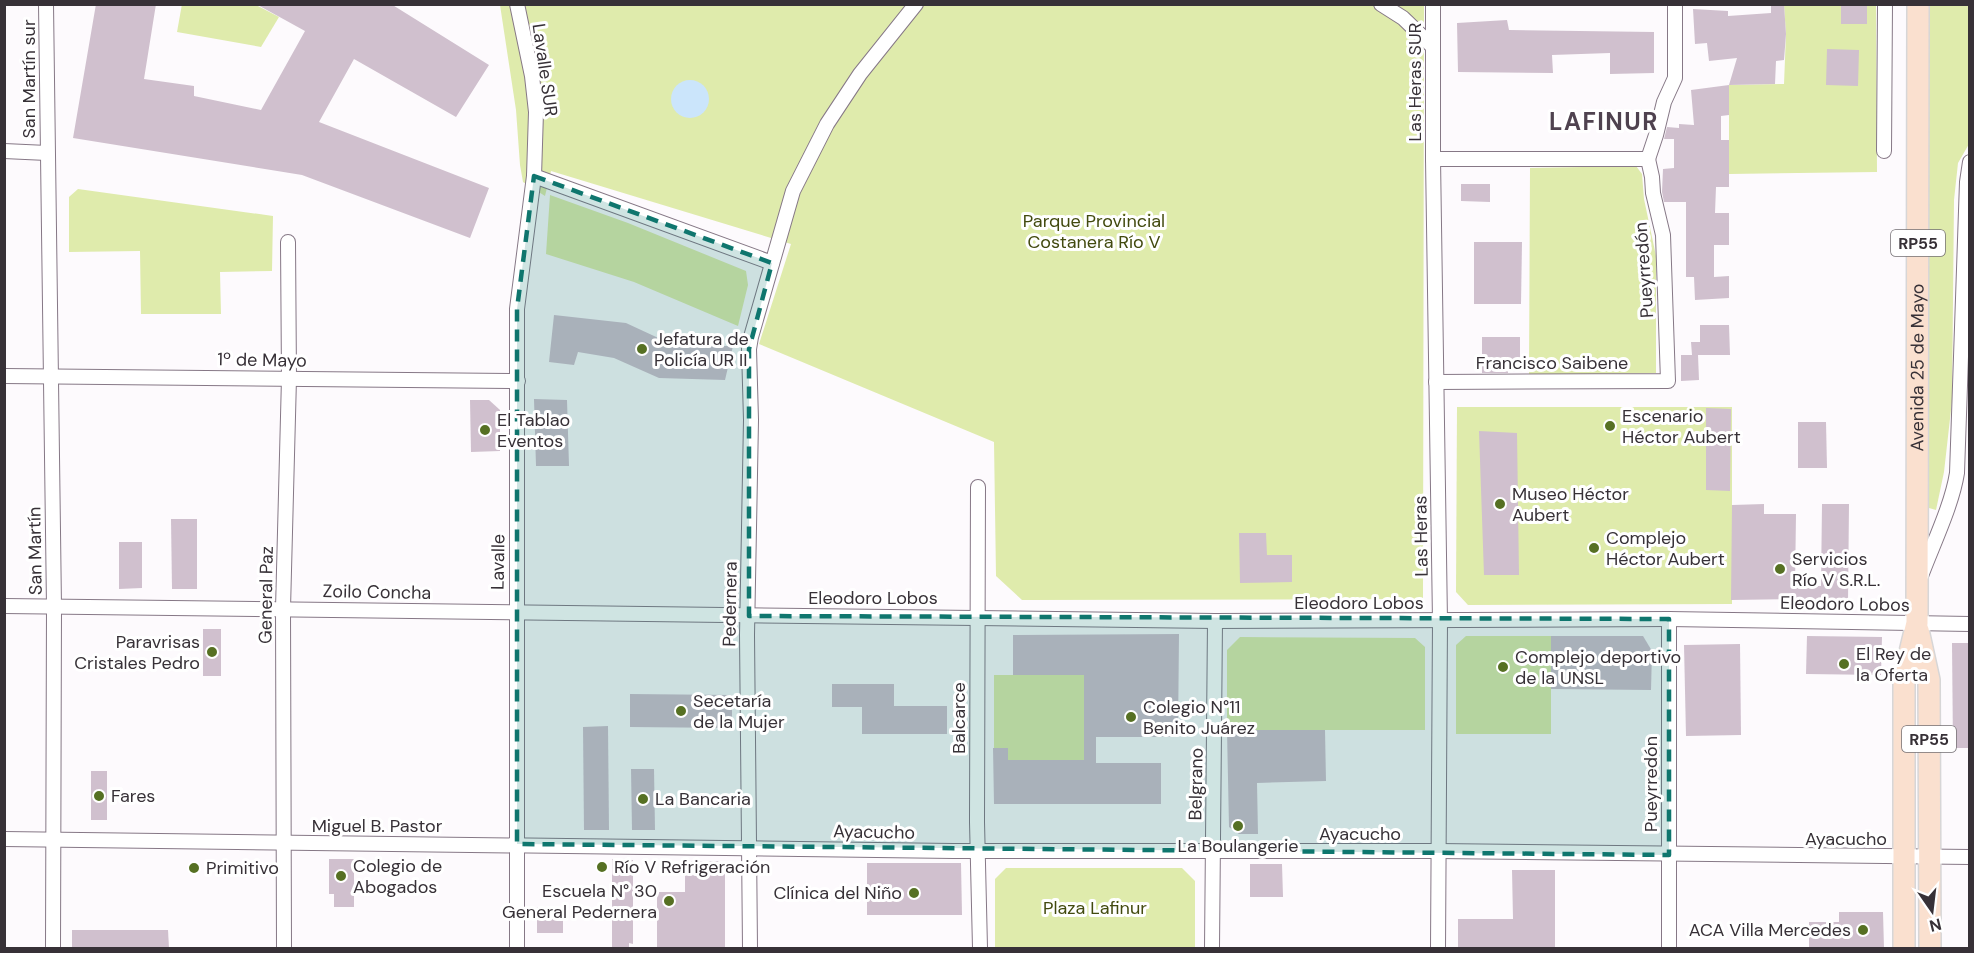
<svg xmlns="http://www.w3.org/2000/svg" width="1974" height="953" viewBox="0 0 1974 953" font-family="'DM Sans',sans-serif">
  <rect width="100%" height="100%" fill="#fdfafd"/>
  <g fill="#dfebac">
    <path d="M182,4l74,1 23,12 -18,30 -84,-15z"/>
    <path d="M500,5h924l-1,594 -401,1 -26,-24 -2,-134 -235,-98 32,-100 -240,-73 -6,25 -22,-14 -3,-17 -4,-55z"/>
    <path d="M1784,5h92l1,167 -148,2v-89l55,-1 2,-50z"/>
    <path d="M1928,5h42l-1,139 -11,19 -4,37 -2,201 -8,71 -8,38 -7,-2 -2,-56z"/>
    <path d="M1636,166l6,8 2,25 12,57v117l-127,2 1,-207z"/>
    <path d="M78,189l195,27 -1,55 -52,1 1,42h-80l-1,-63 -71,1v-55z"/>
    <path d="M550,195l78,28 118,48 2,14 -10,41 -104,-44 -88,-28z"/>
    <path d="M1457,407h275v197l-264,1 -12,-13z"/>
    <path d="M1466,636h85v98h-95v-89z"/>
    <path d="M1240,637l175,1 10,9v83h-198v-80z"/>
    <path d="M994,675h90v85h-76v-12h-14z"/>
    <path d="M1006,868h176l13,13v67h-200v-69z"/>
  </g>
  <circle fill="#cbe5fb" cx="690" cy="99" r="19"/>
  <g fill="#d0c0ce">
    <path d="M96,4h60l-12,75 50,7v10l67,14 44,-79 -49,-27h135l98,61 -33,52 -102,-58 -35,63 170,66 -19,50 -168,-63 -229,-37z"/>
    <path d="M1771,4h13l2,30 -2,26 -8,1 -1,23 -46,1 8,-27 -28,3 -2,-18 -12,1 -2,-35 35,2v5l43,-3z"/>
    <rect x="1841" y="4" width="26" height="20"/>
    <path d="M1507,20l2,10 145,2v41l-44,1v-21l-58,2 1,18 -95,-1 -1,-49z"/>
    <path d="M1827,49l32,1 -1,36 -32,-1z"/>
    <path d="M1729,85v30l-8,1v24h8v47h-13l-1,26h14v32h-15v32l15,-1v22l-34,2 -1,-23h-8v-75h-22l-2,-10 1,-23 11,-1v-29h-10l3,-12 12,1v-4l15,1 -3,-35z"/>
    <path d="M1461,184h29v18l-29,-1z"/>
    <path d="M1474,242h48l-1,62h-47z"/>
    <path d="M554,315l72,8 41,19 37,4h29l-8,34 -66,-2 -45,-20 -36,-6 -4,13 -25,-3z"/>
    <path d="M1700,325h29l1,30h-38l-1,-13h9z"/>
    <path d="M1482,337h38v25h-12v11h-26z"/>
    <path d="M1681,355h17l1,25 -18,1z"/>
    <path d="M534,399l33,1 2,66h-33z"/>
    <path d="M470,400h19l11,10v41l-29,1z"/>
    <path d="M1706,408l25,1 -1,82 -24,-1z"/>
    <path d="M1798,422h28l1,46h-29z"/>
    <path d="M1479,431l38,2 2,142h-35z"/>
    <path d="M1764,504v10h32l-1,72h26l1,-82h27l-1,100h-53l1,-5 -65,1 1,-95z"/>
    <path d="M171,519h26v70h-25z"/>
    <path d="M1239,533h27l1,22h25v27l-52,1z"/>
    <path d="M119,542h23v46l-23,1z"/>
    <rect x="203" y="629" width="18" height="47"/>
    <path d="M1179,634l-1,103h-82v26h65v41h-167l-1,-56h15v12h76v-85h-71v-40z"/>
    <path d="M1551,636h92l9,15 -1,39 -100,-1z"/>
    <path d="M1807,636l75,1 -1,38 -75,-1z"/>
    <path d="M1952,643h18v105h-17z"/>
    <path d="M1740,644l1,91 -55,1 -2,-91z"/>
    <path d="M832,684h62v22h53v28h-85v-27h-30z"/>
    <path d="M630,694l102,1v33l-102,-1z"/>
    <path d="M608,726l1,104h-25l-1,-103z"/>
    <path d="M1227,730h98l1,51 -69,2 1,51h-19l-10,-7z"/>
    <path d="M631,769h23l1,61h-23z"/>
    <rect x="91" y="771" width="16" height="49"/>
    <path d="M329,859h25v48h-20v-13h-5z"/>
    <path d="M612,859l21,1v84l-4,-1v5h-17z"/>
    <path d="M685,861h35l5,6v81h-68v-56h28z"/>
    <path d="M867,863h94l1,52h-95z"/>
    <path d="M1250,864h32l1,33h-33z"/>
    <path d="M1512,870h43v78h-97v-29h55z"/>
    <rect x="537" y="907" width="26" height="26"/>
    <path d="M1839,912h44l1,36h-75v-26h30z"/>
    <path d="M72,930h96l1,18h-97z"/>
  </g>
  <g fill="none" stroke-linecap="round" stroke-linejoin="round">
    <g stroke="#867886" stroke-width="16">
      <g id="street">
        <path d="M46,4l8,603 -1,341"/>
        <path d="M517,4l15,72 4,36 -2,64 -17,133v639"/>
        <path d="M1381,4l22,14 30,29"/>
        <path d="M1433,4v155l7,462 -2,327"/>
        <path d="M4,151l43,2"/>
        <path d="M1884,151l1,-147"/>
        <path d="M1433,159h215"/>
        <path d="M1648,159l8,-24 8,-33 11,-24v-74"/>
        <path d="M534,176l238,87"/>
        <path d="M4,376l514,5"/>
        <path d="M1436,382l232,-1 -5,-146 -10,-42 -1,-16 -4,-18"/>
        <path d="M978,487l-1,335 3,126"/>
        <path d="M1921,576c12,-32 31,-71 36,-103l10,-291 3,-20"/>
        <path d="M4,606l1211,15 454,-2 301,5"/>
        <path d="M1669,619v329"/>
        <path d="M4,839l949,12h485l532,6"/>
        <path d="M284,948l-1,-339 6,-231 -1,-136"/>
        <path d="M750,948l-3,-313 4,-215 -2,-71 2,-12 42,-146 34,-67 33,-50 56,-70"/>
        <path d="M1212,948l3,-327"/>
      </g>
    </g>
    <g stroke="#d7d6d7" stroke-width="24">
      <g id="primary">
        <path d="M1918,630l11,50 1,268"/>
        <path id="s1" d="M1904,948v-271l13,-54 1,-619"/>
      </g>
    </g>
    <use href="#street" stroke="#fff" stroke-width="14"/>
    <use href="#primary" stroke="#fae0cf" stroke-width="21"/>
  </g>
  <path fill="#0f766e" fill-opacity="0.2" stroke="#0f766e" stroke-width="4.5" stroke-dasharray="12 8" stroke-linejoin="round" d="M534,176l238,87 -23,86v267l920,3v236l-1152,-11v-535z"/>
  <g fill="#567023" stroke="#fff" stroke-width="2">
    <circle cx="642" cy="349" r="6"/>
    <circle cx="1610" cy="426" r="6"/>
    <circle cx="485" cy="430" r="6"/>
    <circle cx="1500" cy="504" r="6"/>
    <circle cx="1594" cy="548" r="6"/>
    <circle cx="1780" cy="569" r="6"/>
    <circle cx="212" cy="652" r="6"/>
    <circle cx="1844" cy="664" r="6"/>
    <circle cx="1503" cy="667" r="6"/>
    <circle cx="681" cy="711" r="6"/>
    <circle cx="1131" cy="717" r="6"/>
    <circle cx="99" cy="796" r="6"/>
    <circle cx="643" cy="799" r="6"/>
    <circle cx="1238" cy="826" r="6"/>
    <circle cx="602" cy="867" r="6"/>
    <circle cx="194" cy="868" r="6"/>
    <circle cx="341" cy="876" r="6"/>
    <circle cx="914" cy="893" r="6"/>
    <circle cx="669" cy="901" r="6"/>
    <circle cx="1863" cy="930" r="6"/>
  </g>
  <g text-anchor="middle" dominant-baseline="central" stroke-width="6" stroke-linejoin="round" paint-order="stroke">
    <g fill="#fff" stroke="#736f73" stroke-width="1.5">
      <rect x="1891" y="230" width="54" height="26" rx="4.5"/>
      <rect x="1902" y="726" width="54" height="26" rx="4.5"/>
    </g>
    <g font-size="16" font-weight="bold" fill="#373137">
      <text x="1918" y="243">RP55</text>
      <text x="1929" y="739">RP55</text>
    </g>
    <g font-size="18" fill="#373137" stroke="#fff">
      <text transform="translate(545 70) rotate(82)">Lavalle SUR</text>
      <text transform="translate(29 79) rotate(-90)">San Martín sur</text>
      <text transform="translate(1415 82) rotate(-90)">Las Heras SUR</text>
      <text transform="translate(1644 270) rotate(-94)">Pueyrredón</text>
      <text transform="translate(262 360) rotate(1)">1º de Mayo</text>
      <text x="1552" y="363">Francisco Saibene</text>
      <text stroke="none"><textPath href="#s1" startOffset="582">Avenida 25 de Mayo</textPath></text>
      <text transform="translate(1421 536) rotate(-91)">Las Heras</text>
      <text transform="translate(35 551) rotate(-91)">San Martín</text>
      <text transform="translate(498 562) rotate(-89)">Lavalle</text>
      <text transform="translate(377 592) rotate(1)">Zoilo Concha</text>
      <text transform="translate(266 595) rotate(-89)">General Paz</text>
      <text x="873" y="598">Eleodoro Lobos</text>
      <text x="1359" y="603">Eleodoro Lobos</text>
      <text transform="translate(730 604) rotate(-89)">Pedernera</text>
      <text transform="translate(1845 604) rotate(1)">Eleodoro Lobos</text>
      <text transform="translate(959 718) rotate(-90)">Balcarce</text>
      <text transform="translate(1196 784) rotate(-89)">Belgrano</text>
      <text transform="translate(1651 784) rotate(-90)">Pueyrredón</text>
      <text x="377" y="826">Miguel B. Pastor</text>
      <text transform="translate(874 832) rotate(1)">Ayacucho</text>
      <text x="1360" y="834">Ayacucho</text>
      <text x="1846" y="839">Ayacucho</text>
    </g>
    <g font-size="18" fill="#424a0f" stroke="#fff">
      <text x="1094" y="221">Parque Provincial<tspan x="1094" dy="21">Costanera Río V</tspan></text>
      <text x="1095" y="908">Plaza Lafinur</text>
    </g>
    <g font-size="18" fill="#373137" stroke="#fff" text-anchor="start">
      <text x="654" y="339">Jefatura de<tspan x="654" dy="21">Policía UR II</tspan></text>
      <text x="1622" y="416">Escenario<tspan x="1622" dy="21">Héctor Aubert</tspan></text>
      <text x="497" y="420">El Tablao<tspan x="497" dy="21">Eventos</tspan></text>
      <text x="1512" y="494">Museo Héctor<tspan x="1512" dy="21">Aubert</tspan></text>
      <text x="1606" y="538">Complejo<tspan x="1606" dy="21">Héctor Aubert</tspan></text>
      <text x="1792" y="559">Servicios<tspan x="1792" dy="21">Río V S.R.L.</tspan></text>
      <text x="200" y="642" text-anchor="end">Paravrisas<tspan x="200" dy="21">Cristales Pedro</tspan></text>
      <text x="1856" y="654">El Rey de<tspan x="1856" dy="21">la Oferta</tspan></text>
      <text x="1515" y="657">Complejo deportivo<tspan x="1515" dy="21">de la UNSL</tspan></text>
      <text x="693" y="701">Secetaría<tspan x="693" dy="21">de la Mujer</tspan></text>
      <text x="1143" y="707">Colegio N°11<tspan x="1143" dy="21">Benito Juárez</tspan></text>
      <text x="111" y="796">Fares</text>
      <text x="655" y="799">La Bancaria</text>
      <text x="1238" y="846" text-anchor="middle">La Boulangerie</text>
      <text x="353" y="866">Colegio de<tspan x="353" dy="21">Abogados</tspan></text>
      <text x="614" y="867">Río V Refrigeración</text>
      <text x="206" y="868">Primitivo</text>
      <text x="657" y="891" text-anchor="end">Escuela N° 30<tspan x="657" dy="21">General Pedernera</tspan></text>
      <text x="902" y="893" text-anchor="end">Clínica del Niño</text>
      <text x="1851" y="930" text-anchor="end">ACA Villa Mercedes</text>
    </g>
    <g font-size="24" font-weight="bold" letter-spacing="1.5" fill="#4f424f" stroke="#fff">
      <text x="1604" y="121">LAFINUR</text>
    </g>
  </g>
  <rect width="1974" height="953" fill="none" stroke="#373137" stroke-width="12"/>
  <g transform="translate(1932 911) rotate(166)" stroke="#ffffff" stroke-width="4.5" paint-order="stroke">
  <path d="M0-4.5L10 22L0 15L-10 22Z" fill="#373137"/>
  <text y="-9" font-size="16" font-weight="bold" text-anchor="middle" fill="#373137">N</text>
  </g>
</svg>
